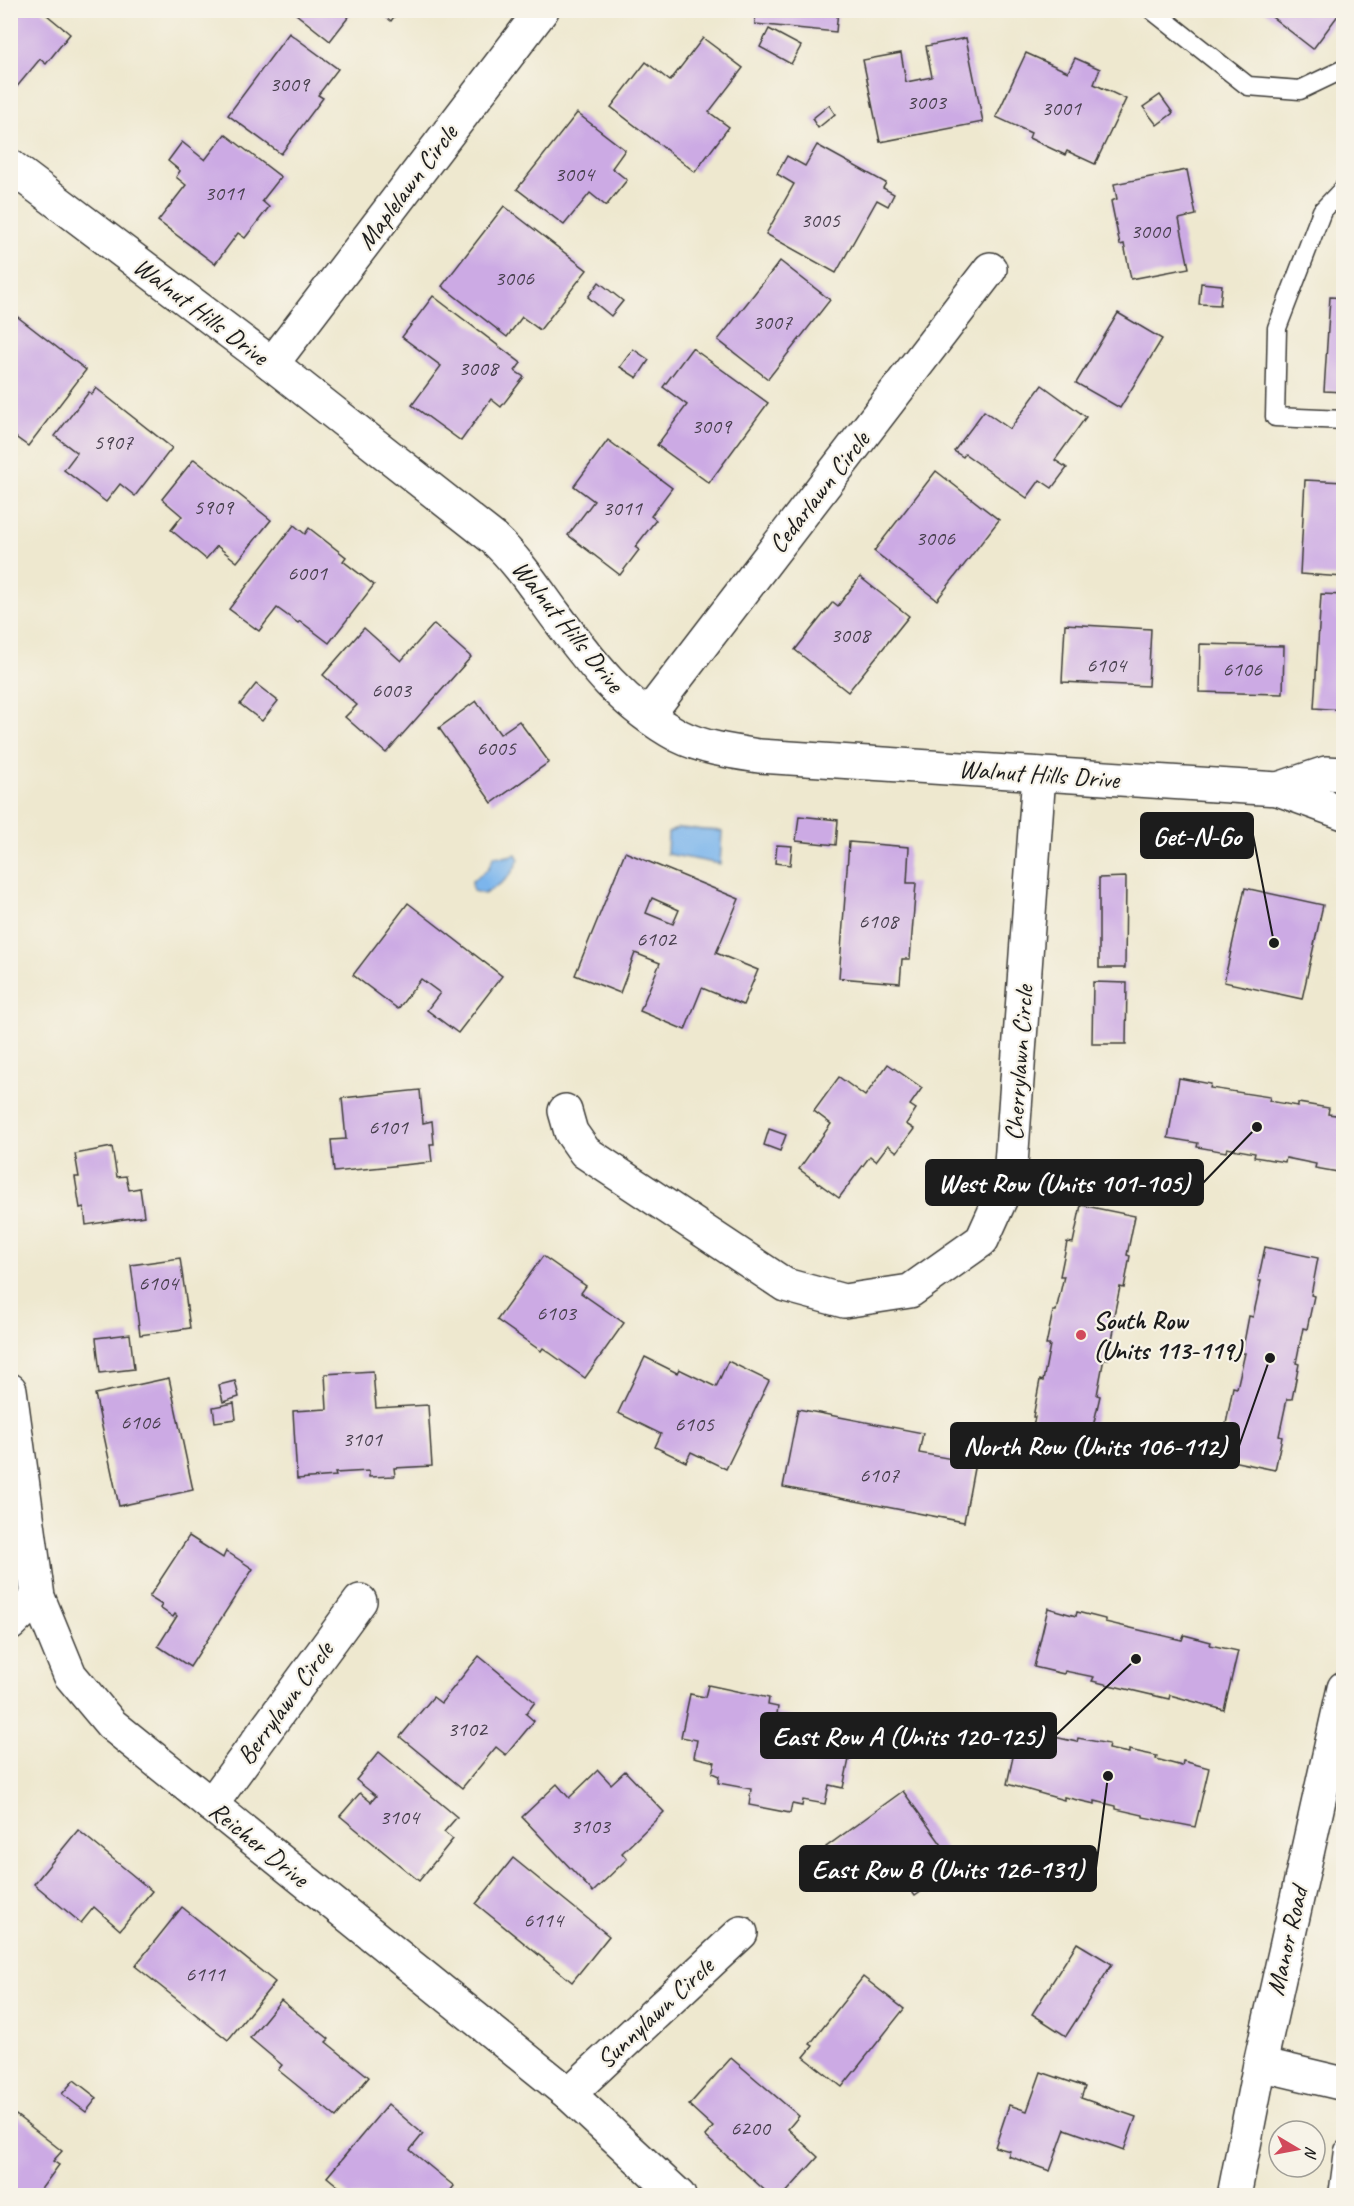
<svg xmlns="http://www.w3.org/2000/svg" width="1354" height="2206" viewBox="0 0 1354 2206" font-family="Caveat,sans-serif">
  <rect width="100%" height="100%" fill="#f7f3e8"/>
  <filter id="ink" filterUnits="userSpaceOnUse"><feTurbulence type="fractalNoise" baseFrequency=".0167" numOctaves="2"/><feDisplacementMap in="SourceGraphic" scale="12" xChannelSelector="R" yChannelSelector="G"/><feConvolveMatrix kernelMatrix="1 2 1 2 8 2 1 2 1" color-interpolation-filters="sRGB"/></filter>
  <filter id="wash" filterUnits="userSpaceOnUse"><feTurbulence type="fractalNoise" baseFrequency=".008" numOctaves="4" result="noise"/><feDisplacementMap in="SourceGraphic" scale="24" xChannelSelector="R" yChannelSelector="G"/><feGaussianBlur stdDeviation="1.35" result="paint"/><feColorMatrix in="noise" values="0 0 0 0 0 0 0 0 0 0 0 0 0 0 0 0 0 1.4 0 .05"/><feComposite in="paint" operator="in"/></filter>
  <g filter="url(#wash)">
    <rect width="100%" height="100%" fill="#eee8cf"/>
    <g fill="#7cb5ec" stroke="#4c6884" stroke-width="1.5">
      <path d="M678,828l44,3 -2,33 -53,-10 1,-21z"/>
      <path d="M516,854l3,5c-9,21 -17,24 -35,35l-11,-3 -1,-10 16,-12 6,-13 10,1z"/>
    </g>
    <g id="blocks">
      <g fill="#ccaae4" fill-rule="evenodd">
        <path d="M11,10h30l29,24 -24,30 -6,-5 -30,36z"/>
        <path d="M291,10h63l-24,31z"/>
        <path d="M378,10h21l-8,11z"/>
        <path d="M756,10h82l-2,22 -81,-8z"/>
        <path d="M958,10h28l-1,6 -27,-2z"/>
        <path d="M1263,10h79l-29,39z"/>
        <path d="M769,29l32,17 -10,18 -31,-17z"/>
        <path d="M289,33l49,36 -20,26 5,3 -42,56 -53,-39z"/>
        <path d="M703,38l40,30 -34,44 20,15 -34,45 -84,-65 35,-45 24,19z"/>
        <path d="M966,38l17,84 -103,20 -17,-82 38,-7 5,29 26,-5 -6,-31z"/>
        <path d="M1026,53l42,19 7,-14 25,11 -6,15 32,15 -31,65 -28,-13 -2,4 -36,-17 2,-5 -35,-16z"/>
        <path d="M1160,95l13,18 -16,12 -14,-18z"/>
        <path d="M829,105l6,9 -17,14 -6,-9z"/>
        <path d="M577,113l48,37 -13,18 15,12 -21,26 -16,-13 -26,32 -47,-36z"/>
        <path d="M225,134l56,43 -19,24 7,6 -24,31 -7,-5 -23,31 -57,-43 28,-36 -10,-8 4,-6 -12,-10 14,-19 23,18z"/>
        <path d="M817,145l69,38 -3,5 11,6 -6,12 -11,-6 -41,73 -70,-39 28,-50 -17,-10 10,-18 18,10z"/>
        <path d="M1187,170l9,45 -17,4 10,49 -58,11 -7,-35 -4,1 -9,-44 6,-2 -3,-15z"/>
        <path d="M504,206l83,64 -47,60 -18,-13 -15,20 -65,-51z"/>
        <path d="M780,261l50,39 -62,79 -50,-39z"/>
        <path d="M599,282l24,19 -12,15 -23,-19z"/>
        <path d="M1201,283l21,2 -2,20 -21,-1z"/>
        <path d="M433,296l88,67 -6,8 9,6 -23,30 -10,-8 -30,42 -49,-36 29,-39 -39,-29z"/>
        <path d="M1330,297l14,1v94l-20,-1z"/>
        <path d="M10,311l76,59 -58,76 -18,-13z"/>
        <path d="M1118,313l44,26 -42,69 -44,-25z"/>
        <path d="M692,348l76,55 -59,80 -52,-38 30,-40 -24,-18z"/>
        <path d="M633,349l16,11 -12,18 -17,-11z"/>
        <path d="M1042,385l44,32 -31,43 12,8 -15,20 -12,-8 -13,18 -62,-44 -2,3 -9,-6 30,-40 26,18z"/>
        <path d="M96,388l76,60 -37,48 -15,-12 -14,18 -42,-32 13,-17 -22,-17 34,-44 3,2z"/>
        <path d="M608,440l64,48 -21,28 5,4 -21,27 4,3 -19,25 -52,-40 26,-34 -20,-15z"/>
        <path d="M194,459l77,61 -34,42 -20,-16 -11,13 -35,-29 11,-14 -20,-17z"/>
        <path d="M936,471l63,49 -62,80 -63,-49z"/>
        <path d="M1305,480l39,2v95l-44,-3z"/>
        <path d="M294,525l11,9 4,-6 37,29 -3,4 31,24 -45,58 -29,-22 -2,2 -21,-15 -18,23 -30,-22z"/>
        <path d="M860,577l49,39 -61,76 -53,-42 38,-48 5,4z"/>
        <path d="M1321,594l23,1v115l-30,-2z"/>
        <path d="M434,624l37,33 -85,96 -41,-36 12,-12 -34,-30 41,-47 37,33z"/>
        <path d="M1065,624l86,5 -3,57 -86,-4z"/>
        <path d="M1200,644l84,2 -1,48 -84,-2z"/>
        <path d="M256,684l22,17 -16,20 -22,-17z"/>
        <path d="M476,701l24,33 19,-13 30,41 -57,41 -53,-75z"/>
        <path d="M799,816l39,4 -2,25 -40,-4z"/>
        <path d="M849,842l60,5 -2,36h9l-6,76h-8l-2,24 -61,-5z"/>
        <path d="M777,845l15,1 -2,19 -15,-2z"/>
        <path d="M625,852l114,47 -23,54 42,17 -15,35 -41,-17 -17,42 -45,-19 20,-48 -25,-10 -15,40 -45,-18zM652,898l27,12 -6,14 -27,-11z"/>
        <path d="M1126,877l-1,91h-26v-90z"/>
        <path d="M1245,888l78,17 -21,94 -78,-17z"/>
        <path d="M408,903l94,73 -44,57 -31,-23 13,-17 -19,-14 -23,30 -45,-34z"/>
        <path d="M1093,982l34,1 -1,61h-34z"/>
        <path d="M888,1064l34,24 -12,17 6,4 -10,15 8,5 -17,23 -9,-7 -12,16 -6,-5 -31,42 -40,-29 32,-45 -17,-13 25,-34 26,19z"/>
        <path d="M1179,1078l32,6 -1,4 60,9 -1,4 29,5v-3l31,5 -1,6 16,2v57l-29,-5 1,-4 -30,-6 -1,4 -31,-5 1,-4 -28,-5 -1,4 -29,-5 1,-4 -30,-5z"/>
        <path d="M420,1090l3,33 9,-2 2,23h-4l2,18 -98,10 -3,-32 15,-1 -4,-41z"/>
        <path d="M769,1129l17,6 -6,16 -16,-6z"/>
        <path d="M112,1147l5,30 9,-1 3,14 11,-2 4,28 -58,9 -2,-18 -4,1 -5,-31h4l-4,-23z"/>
        <path d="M1081,1205l54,11 -8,39 3,1 -6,32 -4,-1 -8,37 3,1 -7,34 -4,-1 -7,37 3,1 -8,35 -4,-1 -6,32 -54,-11 7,-34h-2l7,-37 3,1 7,-36h-4l7,-34h3l8,-35h-4l7,-34 6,1z"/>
        <path d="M1265,1247l53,11 -7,37 3,1 -7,33 -4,-1 -7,35 3,1 -7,35h-5l-8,37 3,1 -7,33 -53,-11 7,-34 -3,-1 7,-37 4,1 8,-35h-3l7,-37 4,1 8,-36h-3z"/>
        <path d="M543,1256l43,30 -5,7 43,30 -39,55 -42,-30 -2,3 -44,-31z"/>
        <path d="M180,1258l10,70 -50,7 -9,-70z"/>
        <path d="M130,1334l4,35 -34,4 -4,-35z"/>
        <path d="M645,1357l32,16 2,-4 37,18 12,-26 41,20 -43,88 -35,-17 -5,10 -31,-15 6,-13 -43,-21z"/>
        <path d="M373,1371l3,37 52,-3 4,61 -38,2 1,8 -26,1v-6l-34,2 1,3 -39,3 -4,-68 34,-2 -2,-35z"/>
        <path d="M169,1378l24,112 -74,16 -24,-112z"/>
        <path d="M235,1381l4,16 -16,5 -4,-17z"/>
        <path d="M234,1403l2,16 -21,3 -2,-15z"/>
        <path d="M798,1409l125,24 -4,20 56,10 -11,59 -181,-35z"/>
        <path d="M189,1536l34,22 3,-7 27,18 -63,98 -32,-21 19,-30 -2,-2 -2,3 -13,-9 2,-3 -13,-8z"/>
        <path d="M1048,1608l28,8 1,-4 28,7v3l77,18 2,-5 27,7 -1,3 28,6 -14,59 -54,-15 -1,4 -77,-18 2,-4 -29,-6 -1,3 -30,-7z"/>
        <path d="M479,1656l56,46 -9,12 8,7 -28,34 -10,-8 -34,41 -62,-51 33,-40 8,6z"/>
        <path d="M708,1685l61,13 -1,7 10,2 -1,7 56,11 -3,15 22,5 -9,43 -14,-3 -4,19 -22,-4 -1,6 -10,-2 -2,9 -41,-8 2,-16 -33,-6 1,-7 -7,-3 3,-11 -21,-5 3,-17 -16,-3 9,-43 15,3z"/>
        <path d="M1020,1725l31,7 -1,4 27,6 1,-4 31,6 -1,5 21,4v-3l28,6 -1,3 26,7 1,-5 26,7 -14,59 -52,-10v-2l-27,-6v-3l-21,-5v3l-31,-7v3l-57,-16z"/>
        <path d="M379,1752l78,65 -13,15 9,7 -34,42 -79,-65 20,-23 11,9 5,-6 -20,-16z"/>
        <path d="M598,1770l13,14 14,-13 39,41 -42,41 5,6 -34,33 -71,-75 35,-33 12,14z"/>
        <path d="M903,1791l54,75 -42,30 -29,-40 -35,26 -25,-35z"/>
        <path d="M78,1830l74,61 -32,39 -26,-23 -13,16 -47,-39z"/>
        <path d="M513,1858l96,78 -37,46 -96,-78z"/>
        <path d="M182,1907l93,75 -47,58 -93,-74z"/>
        <path d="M1077,1943l35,21 -46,72 -34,-22z"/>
        <path d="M863,1977l41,32 -62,78 -38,-30 9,-11 -3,-2z"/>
        <path d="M281,2000l48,39 -3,3 43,35 -33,40 -58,-47 4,-5 -32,-27z"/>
        <path d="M731,2058l68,58 -11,13 30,28 -35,39h-12l-66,-60 8,-9 -24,-22z"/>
        <path d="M1041,2072l44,15 -4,11 55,19 -12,33 -59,-21 -15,42 -42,-15 2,-5 -15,-4 14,-42 18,6z"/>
        <path d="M74,2080l23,18 -11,14 -24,-18z"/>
        <path d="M388,2104l35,30 -13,16 44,36 -8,10h-96l-23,-19z"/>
        <path d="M16,2115l46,36 -9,10 6,4 -23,31h-26v-74z"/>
      </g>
    </g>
  </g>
  <g filter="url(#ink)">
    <use href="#blocks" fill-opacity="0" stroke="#3c3b37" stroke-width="1.5"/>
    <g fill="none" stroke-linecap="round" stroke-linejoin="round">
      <g stroke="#3c3b37" stroke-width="21">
        <g id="lane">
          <path d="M1152,10l96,76 52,4 44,-21"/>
          <path d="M1344,188l-22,23 -45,117 -2,89 69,3"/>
          <path d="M1338,2196l6,-46"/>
        </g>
      </g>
      <g stroke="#3c3b37" stroke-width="36">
        <g id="street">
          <path d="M10,166l262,198 221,174c24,22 41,48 60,74 38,51 69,93 126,124 24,12 54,16 80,20l519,33 66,24"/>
          <path d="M272,364l270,-354"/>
          <path d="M648,715l342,-446"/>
          <path d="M1278,789l48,-16 18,1"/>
          <path d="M565,1111l6,21 14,20 200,133 59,16 66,-10 72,-51 28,-62 29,-404"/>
          <path d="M10,1390l28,207 32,78 41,49 458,370 110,102"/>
          <path d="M10,1624l28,-27"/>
          <path d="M211,1805l149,-204"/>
          <path d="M1260,2064l84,20"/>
          <path d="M569,2094l172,-161"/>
        </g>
      </g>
      <g stroke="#3c3b37" stroke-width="36">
        <path id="secondary" d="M1234,2196l26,-132 84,-376"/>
      </g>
      <use href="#lane" stroke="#fff" stroke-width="18"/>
      <use href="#street" stroke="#fff" stroke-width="33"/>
      <use href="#secondary" stroke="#fff" stroke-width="33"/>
    </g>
  </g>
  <circle fill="#d1495b" stroke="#f7f3e8" stroke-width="2" cx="1081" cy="1335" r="6"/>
  <g text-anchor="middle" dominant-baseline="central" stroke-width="4.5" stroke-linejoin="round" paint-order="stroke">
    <g font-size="22" fill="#48404e">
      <text x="289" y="84">3009</text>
      <text x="926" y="102">3003</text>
      <text x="1061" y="108">3001</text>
      <text x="574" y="174">3004</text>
      <text x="224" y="193">3011</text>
      <text x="820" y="220">3005</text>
      <text x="1150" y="231">3000</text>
      <text x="514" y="278">3006</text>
      <text x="772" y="322">3007</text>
      <text x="478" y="368">3008</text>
      <text x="711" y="426">3009</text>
      <text x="113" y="442">5907</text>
      <text x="213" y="507">5909</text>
      <text x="622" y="508">3011</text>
      <text x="935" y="538">3006</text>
      <text x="307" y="573">6001</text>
      <text x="850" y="635">3008</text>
      <text x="1106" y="665">6104</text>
      <text x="1242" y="669">6106</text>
      <text x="391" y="690">6003</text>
      <text x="496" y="748">6005</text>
      <text x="878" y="921">6108</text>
      <text x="656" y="939">6102</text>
      <text x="388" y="1127">6101</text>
      <text x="158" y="1283">6104</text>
      <text x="556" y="1313">6103</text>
      <text x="140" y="1422">6106</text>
      <text x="694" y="1424">6105</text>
      <text x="362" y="1439">3101</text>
      <text x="879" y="1475">6107</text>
      <text x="467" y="1729">3102</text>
      <text x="399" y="1817">3104</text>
      <text x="590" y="1826">3103</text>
      <text x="543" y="1920">6114</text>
      <text x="205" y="1974">6111</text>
      <text x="750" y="2128">6200</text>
    </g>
    <g font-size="26" fill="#1c1c1c" stroke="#f7f3e8">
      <text transform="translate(407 187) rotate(-53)">Maplelawn Circle</text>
      <text transform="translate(201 311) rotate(37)">Walnut Hills Drive</text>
      <text transform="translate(819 492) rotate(-52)">Cedarlawn Circle</text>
      <text transform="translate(568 626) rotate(51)">Walnut Hills Drive</text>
      <text transform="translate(1039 774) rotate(4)">Walnut Hills Drive</text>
      <text transform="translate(1019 1063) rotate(-86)">Cherrylawn Circle</text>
      <text transform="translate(285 1703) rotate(-54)">Berrylawn Circle</text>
      <text transform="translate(259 1844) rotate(39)">Reicher Drive</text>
      <text transform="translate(1287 1941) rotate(-77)">Manor Road</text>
      <text transform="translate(655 2013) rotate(-43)">Sunnylawn Circle</text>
    </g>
    <g font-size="26" font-weight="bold" fill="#1c1c1c" stroke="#f7f3e8" text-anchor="start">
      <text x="1093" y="1320">South Row<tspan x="1093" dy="30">(Units 113-119)</tspan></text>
    </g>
  </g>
  <path fill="none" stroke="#1c1c1c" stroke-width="2" d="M1274 943L1253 835M1257 1127L1203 1183M1270 1358L1239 1446M1136 1659L1056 1735M1108 1776L1096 1868"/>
  <g fill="#1c1c1c" stroke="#f7f3e8" stroke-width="2">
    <circle cx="1274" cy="943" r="6"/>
    <circle cx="1257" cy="1127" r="6"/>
    <circle cx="1270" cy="1358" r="6"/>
    <circle cx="1136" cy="1659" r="6"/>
    <circle cx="1108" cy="1776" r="6"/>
  </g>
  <g fill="#1c1c1c" stroke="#1c1c1c" stroke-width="2">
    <rect x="1141" y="813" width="112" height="45" rx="6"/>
    <rect x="926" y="1160" width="277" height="45" rx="6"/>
    <rect x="951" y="1423" width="288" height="45" rx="6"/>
    <rect x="761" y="1713" width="295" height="45" rx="6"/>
    <rect x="800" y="1846" width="296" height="45" rx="6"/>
  </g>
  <g font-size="27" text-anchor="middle" font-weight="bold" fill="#fff">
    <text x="1197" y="845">Get-N-Go</text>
    <text x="1064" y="1192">West Row (Units 101-105)</text>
    <text x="1095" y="1455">North Row (Units 106-112)</text>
    <text x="908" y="1745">East Row A (Units 120-125)</text>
    <text x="948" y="1878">East Row B (Units 126-131)</text>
  </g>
  <rect width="1354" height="2206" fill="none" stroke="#f7f3e8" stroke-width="36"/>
  <g transform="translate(1297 2149) rotate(100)"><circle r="28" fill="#f7f3e8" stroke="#9f9d96" stroke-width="1.5"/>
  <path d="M0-4.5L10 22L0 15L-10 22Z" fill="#d1495b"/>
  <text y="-9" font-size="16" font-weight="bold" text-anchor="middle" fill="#1c1c1c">N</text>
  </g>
</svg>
